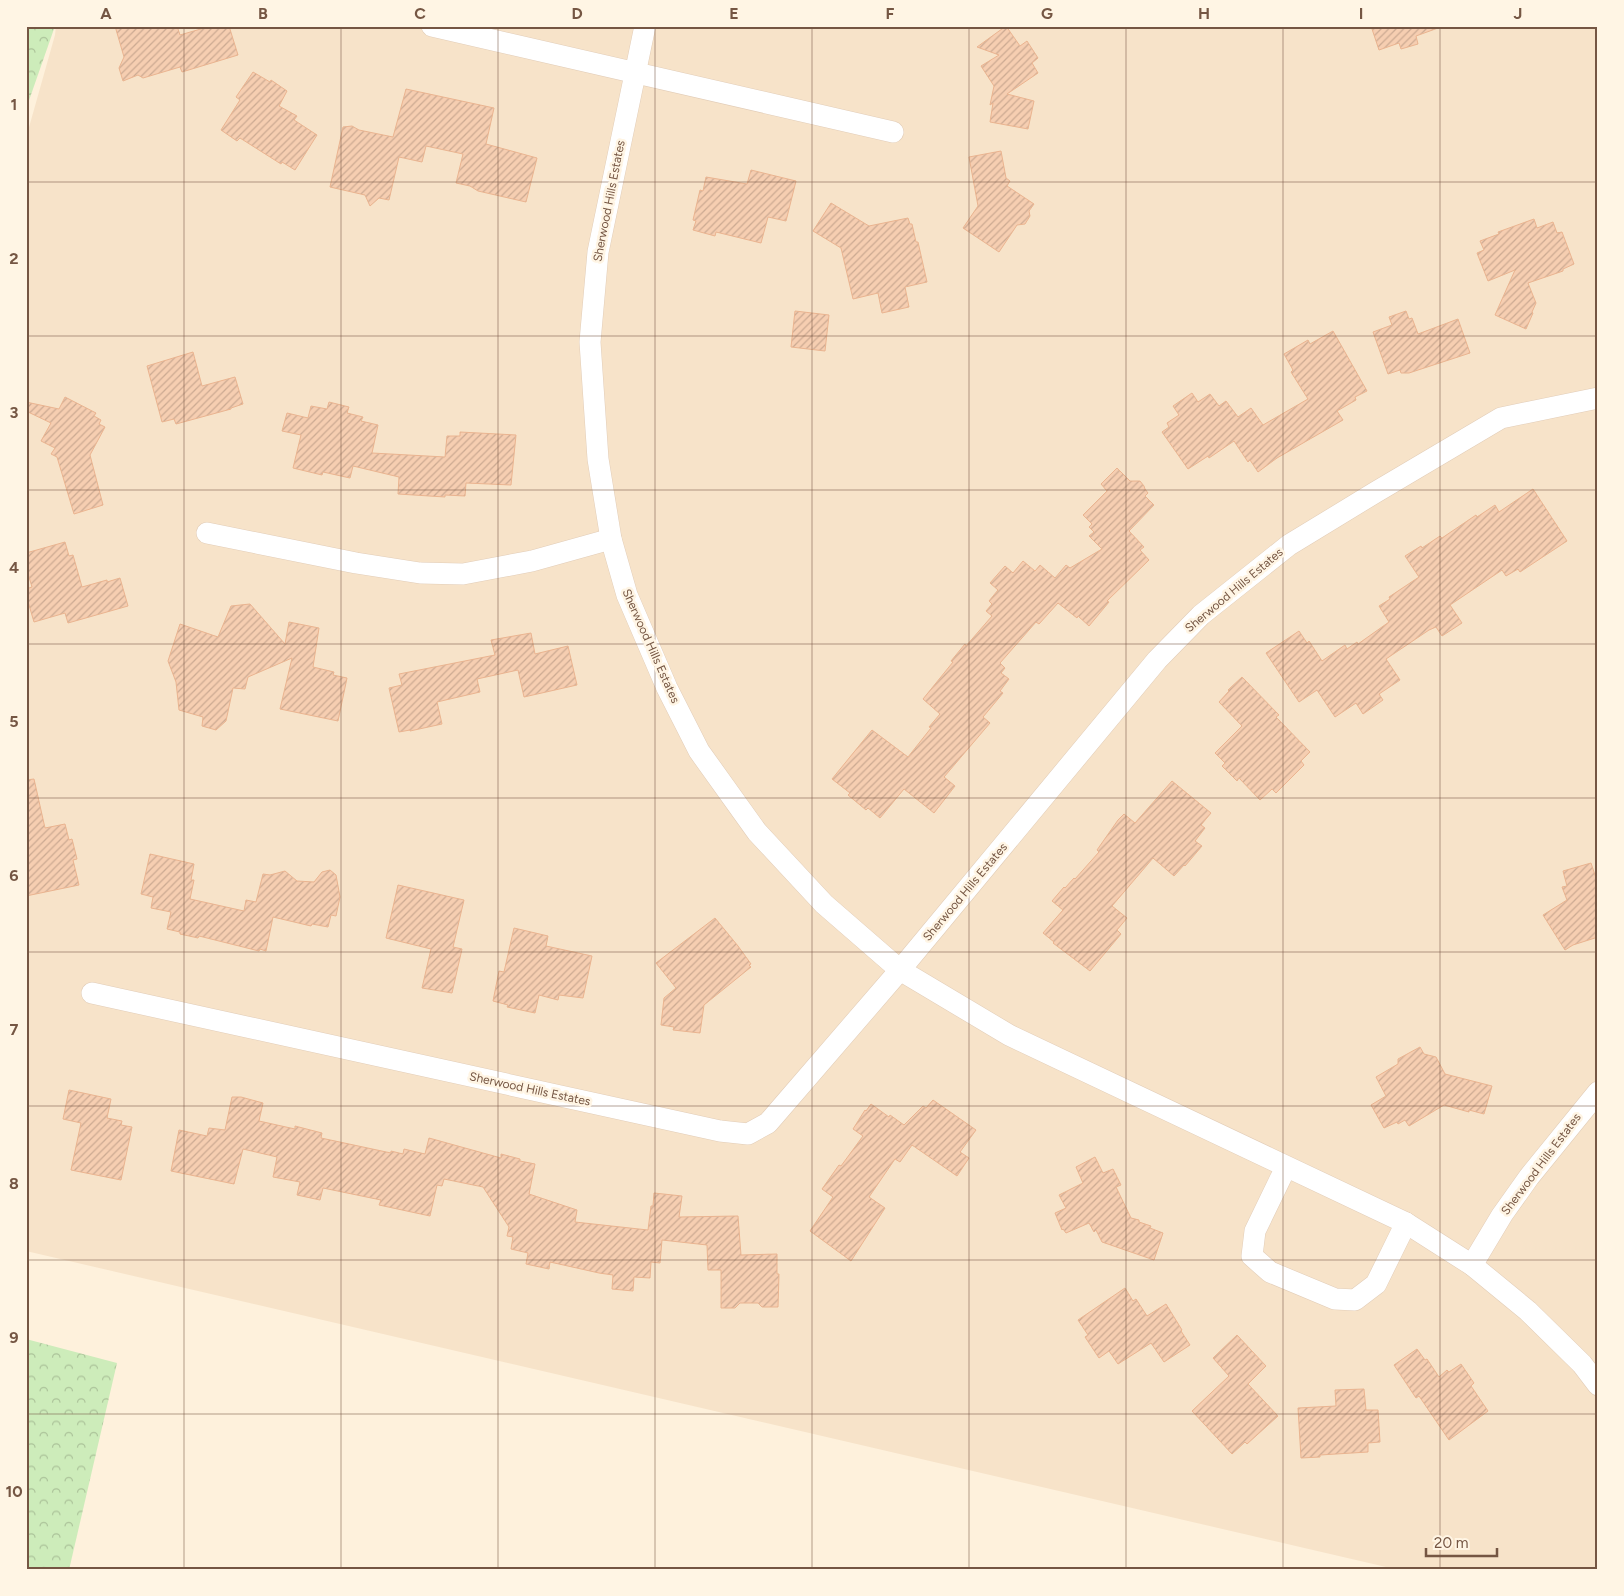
<svg xmlns="http://www.w3.org/2000/svg" width="1624" height="1596" viewBox="0 0 1624 1596" font-family="Figtree,sans-serif">
  <defs>
    <pattern id="forest-crowns" width="20" height="18" patternUnits="userSpaceOnUse" patternTransform="scale(1.25)"><rect width="20" height="18" fill="#cdecba"/><path d="M2 6a3 3 0 1 1 6 0M12 15a3 3 0 1 1 6 0" fill="none" stroke="#abc299"/></pattern>
    <pattern id="building-hatch" width="6" height="6" patternUnits="userSpaceOnUse" patternTransform="scale(1.25)"><rect width="6" height="6" fill="#f6ceb1"/><path d="M-1 1l2-2M0 6l6-6M5 7l2-2" fill="none" stroke="#ccaa92"/></pattern>
  </defs>
  <rect width="100%" height="100%" fill="#fef1dc"/>
  <path fill="#f7e3c9" d="M56,26h1542v1544h-199l-1373,-319v-1113l29,-103z"/>
  <g fill="url(#forest-crowns)">
    <path d="M26,26h29l-29,83z"/>
    <path d="M26,1339l91,24 -48,207h-43z"/>
  </g>
  <g fill="url(#building-hatch)" stroke="#eab490">
    <path d="M115,26h62l3,9 31,-9h18l9,29 -56,17 -2,-5 -37,11 -5,-3 -15,6 -4,-13 5,-11z"/>
    <path d="M1006,26l14,20 7,-5 11,17 -6,5 6,10 -31,21 27,7 -6,28 -38,-7 3,-19 -3,2 4,-19 -13,-20 18,-11 -22,-8z"/>
    <path d="M1371,26h67v2l-22,8 2,8 -17,5 -2,-6 -20,7z"/>
    <path d="M253,72l17,10 1,-2 16,11 -8,15 18,10 -3,4 23,15 -22,35 -13,-8 -1,2 -41,-26 -3,3 -16,-11 19,-30 -4,-3z"/>
    <path d="M406,89l88,19 -8,36 51,14 -11,44 -48,-11 -8,-5 -14,-3 7,-29 -37,-8 -4,16 -23,-5 -10,43 -10,-2 -9,8 -5,-11 -35,-8 13,-60 9,-1 7,4 34,7z"/>
    <path d="M1001,151l5,27 4,3 -3,5 27,18 -5,7 1,5 -5,8 -8,1 -18,27 -36,-24 15,-22 -9,-49z"/>
    <path d="M751,170l45,11 -10,40 -18,-4 -7,26 -45,-11 -1,4 -22,-6 3,-9 -3,-1 7,-30 3,1 3,-14 41,7z"/>
    <path d="M831,203l38,23 39,-8 2,6h2l4,18h2l9,40 -22,5 4,20 -27,6 -4,-20 -25,6 -12,-51 -28,-17z"/>
    <path d="M1534,219l3,9 16,-6 4,11 5,-1 12,32 -11,5v2l-35,12 8,20 -4,9 1,1 -7,16 -31,-14 20,-45 -27,11 -11,-28 7,-3 -4,-9 19,-7 -1,-2z"/>
    <path d="M795,311l34,4 -4,36 -34,-4z"/>
    <path d="M1406,311l3,8 3,-1 6,16 40,-15 12,34 -61,20h-8l-1,-3 -12,4 -15,-42 19,-7 -3,-8z"/>
    <path d="M1333,331l34,60 -12,6 1,3 -19,11 6,9 -66,38 -19,14 -8,-12 -2,2 -14,-21 -25,17 -1,-2 -20,13 -26,-37 7,-5 -2,-4 12,-8 -6,-9 19,-13 6,9 12,-8 9,12 7,-5 12,16 13,-9 12,17 45,-26 -17,-27 2,-2 -9,-16 24,-14 2,4z"/>
    <path d="M193,352l9,34 33,-9 8,27 -12,4v1l-55,15 -2,-5 -12,3 -15,-56z"/>
    <path d="M65,397l31,16 -2,3 7,4 -2,4 6,3 -15,28 13,50 -29,9 -17,-57 -6,-3 4,-6 -14,-7 10,-18 -25,-12v-9l33,7z"/>
    <path d="M329,402l20,5 -2,6 16,4 -2,4 17,4 -6,28 73,4 2,-21h13v-4l56,3 -5,50 -45,-2 -1,13 -20,-1v2l-47,-3 1,-17 -46,-11 -3,12 -27,-6 -1,3 -29,-7 8,-33 -19,-4 5,-18 21,5 3,-12 16,3z"/>
    <path d="M1117,468l13,13h10l4,5 1,3 3,4 -3,3 9,9 -25,26 15,16 -4,3 9,10 -42,41 2,1 -20,24 -11,-10 -1,2 -19,-15 -19,21 -3,-2 -36,41 5,5 -4,5 8,6 -9,12 3,2 -20,24 7,6 -46,54 11,9 -21,27 -30,-24 -24,29 -12,-10 -2,2 -18,-15 2,-2 -18,-14 40,-49 36,27 23,-29 -2,-1 11,-13 -17,-15 30,-37 -2,-1 14,-17 1,2 26,-30 -6,-5 6,-7 -3,-3 9,-11 -8,-7 15,-17 8,7 10,-12 12,10 5,-6 15,13 11,-13 4,3 32,-19 -13,-13 5,-4 -5,-5 3,-3 -9,-9 24,-24 -6,-7z"/>
    <path d="M1533,489l34,52 -47,31 -2,-3 -12,7 -4,-6 -52,35 12,18 -20,13 -6,-9 -7,3 -43,29 14,21 -21,14 4,6 -20,14 -7,-11 -21,14 -18,-27 -18,12 -33,-49 33,-22 8,12 2,-2 13,20 23,-16 2,4 10,-7 1,2 31,-22 -10,-16 11,-7 -1,-2 30,-20 -14,-21 16,-10 1,2 18,-12 2,2 34,-23 1,2 18,-12 4,7z"/>
    <path d="M65,542l4,14 4,-1 9,32 25,-7v2l13,-4 8,28 -60,17 -3,-10 -31,9 -8,-27v-6l6,-2 -6,-20v-14z"/>
    <path d="M250,604l35,40 4,-22 30,6 -6,39 21,5 -1,3 14,3 -9,43 -58,-12 12,-51 -44,19 -3,12 -12,-1 -7,33 -10,9 -14,-4 1,-9 -24,-7 -3,-28 -8,-21 12,-37 38,13 13,-31z"/>
    <path d="M531,633l4,21 33,-8 9,39 -53,12 -6,-27 -41,9 3,13 -43,10 5,22 -32,7v-1l-11,2 -10,-44 13,-3 -3,-11 96,-19 -4,-15z"/>
    <path d="M1242,677l37,38 -3,2 34,35 -9,9 3,4 -28,28 -4,-4 -12,11 -21,-22 -2,3 -15,-15 3,-3 -10,-10 27,-27 -23,-24 10,-11 -1,-1z"/>
    <path d="M34,779l11,49 20,-4 4,16 3,-1 5,20 -4,1 6,25 -53,11v-116z"/>
    <path d="M1172,781l39,32 -10,12 4,3 -10,13 7,5 -17,20 -1,-1 -10,11 -21,-18 -41,48 15,12 -10,12 4,4 -31,37 -37,-28 1,-1 -11,-9 20,-23 -11,-9 12,-14 1,1 9,-10 1,1 24,-27 -2,-2 21,-30 6,-6 11,9z"/>
    <path d="M150,854l44,10 -3,16h3l-4,19 54,12 2,-11 10,2 7,-28 7,1 15,-4 12,10 17,1 8,-10 8,-2 6,5 4,22 -4,19 -5,-1 -3,12 -16,-3 -1,2 -38,-9 -7,34 -6,-2 -1,2 -60,-15 -1,2 -18,-4v-2l-13,-3 4,-17 -20,-4 2,-11 -12,-3z"/>
    <path d="M1591,863l7,21v53l-25,8 -8,5 -22,-35 24,-15 -5,-13 5,-1 -4,-15z"/>
    <path d="M398,885l66,15 -11,47 9,2 -10,44 -30,-5 9,-39 -45,-11z"/>
    <path d="M715,918l23,28 13,18 -2,1 2,2 -47,38 -4,28 -27,-3 1,-3 -13,-2 3,-27 12,-10 -20,-25z"/>
    <path d="M514,928l34,8 -2,10 46,10 -9,42 -24,-3 -1,5 -19,-5 -4,18 -28,-6 1,-2 -15,-4 6,-30 5,1z"/>
    <path d="M1420,1047l4,7 12,3 9,17 47,12 -8,28 -15,-4v2l-25,-7 -35,21 -4,-6 -7,4 -1,-2 -13,6 -13,-23 15,-9 -10,-19 22,-13v-5z"/>
    <path d="M69,1090l42,9 -4,19 15,3 -1,4 11,2 -11,53 -50,-10 10,-47 -18,-4z"/>
    <path d="M232,1097h9l22,6 -4,18 36,8v-3l27,7 -1,5 70,15v-2l12,3 1,-5 21,5 4,-16 72,20v-4l19,5v2l15,3 -6,30 48,16 -2,12 73,8 3,-24h2l1,-13 28,3 -3,21 59,-1 3,39 36,-1v20h2l-1,33h-16l-4,-4h-18l-5,5h-14v-38h-13l-1,-25 -45,-5 -2,23 -9,-1 -1,16 -16,-1 -1,14 -21,-2 1,-14 -14,-2 -49,-11 -1,7 -23,-5 2,-11 -17,-4 2,-12 -6,-1 2,-9 -26,-40 -39,-8 -2,7 -5,-1 -7,31 -51,-11 2,-5 -58,-12 -3,12 -23,-5 3,-13 -27,-5 4,-20 -34,-8 -9,35 -63,-13 8,-41 28,6 2,-8 16,2z"/>
    <path d="M933,1100l43,30 -16,22 9,6 -12,18 -45,-31 -12,17 -5,-3 -26,38 16,11 -34,53 -41,-30 23,-34 -11,-8 17,-24 2,1 22,-30 -10,-7 12,-19 1,1 5,-7 18,13 1,-2 14,10 19,-19 3,2z"/>
    <path d="M1095,1157l8,16 10,-4 8,16 -5,2 15,31 8,2v2l12,4 -1,2 13,5 -9,27 -52,-18 -6,-12 -2,2 -5,-9 -23,10 -3,-4 -1,1 -7,-17 11,-5 -7,-13 24,-12 -7,-16z"/>
    <path d="M1125,1288l8,13 3,-2 11,17 19,-12 16,26 -1,1 9,14 -26,17 -13,-19 -33,21 -9,-13 -10,7 -14,-21 3,-2 -10,-15z"/>
    <path d="M1237,1335l29,31 -18,18 30,32 -31,28 -2,-2 -13,12 -40,-43 37,-35 -16,-18z"/>
    <path d="M1417,1349l8,11 2,-1 12,18 8,-7 2,2 12,-8 13,19 -3,3 17,25 -39,29 -30,-44 -3,2 -22,-33z"/>
    <path d="M1364,1389l2,21h12l2,32 -12,1v9l-48,3v2l-19,1 -3,-50 38,-2 -1,-16z"/>
  </g>
  <g fill="none" stroke-linecap="round" stroke-linejoin="round">
    <g stroke="#e2cdb8" stroke-width="22">
      <g id="minor">
        <path d="M432,26l461,106"/>
        <path d="M645,26l-47,226 -8,90 8,117 13,80 16,56 40,93 32,63 58,81 67,72 76,66 109,65 397,188 66,42 56,46 54,53 16,21"/>
        <path d="M207,533l149,30 64,10 43,1 69,-13 79,-22"/>
        <path d="M92,993l628,138 28,3 20,-11 132,-153 257,-310 44,-45 88,-70 87,-53 125,-74 97,-20"/>
        <path d="M1286,1167l-31,64 -3,25 18,16 65,27 20,1 21,-16 30,-61"/>
        <path d="M1472,1265l30,-50 27,-38 69,-85"/>
      </g>
    </g>
    <use href="#minor" stroke="#fff" stroke-width="21"/>
  </g>
  <path fill="none" stroke="#755643" stroke-width="1" stroke-opacity="0.55" d="M184,26v1544M341,26v1544M498,26v1544M655,26v1544M812,26v1544M969,26v1544M1126,26v1544M1283,26v1544M1440,26v1544M26,182h1572M26,336h1572M26,490h1572M26,644h1572M26,798h1572M26,952h1572M26,1106h1572M26,1260h1572M26,1414h1572"/>
  <g text-anchor="middle" dominant-baseline="central" stroke-width="5" stroke-linejoin="round" paint-order="stroke">
    <g font-size="12" fill="#755643" stroke="#fff5e4">
      <text transform="translate(609 201) rotate(-79)">Sherwood Hills Estates</text>
      <text transform="translate(1234 590) rotate(-40)">Sherwood Hills Estates</text>
      <text transform="translate(651 646) rotate(66)">Sherwood Hills Estates</text>
      <text transform="translate(965 892) rotate(-50)">Sherwood Hills Estates</text>
      <text transform="translate(530 1089) rotate(12)">Sherwood Hills Estates</text>
      <text transform="translate(1541 1164) rotate(-53)">Sherwood Hills Estates</text>
    </g>
  </g>
  <rect width="1624" height="1596" fill="none" stroke="#fff5e4" stroke-width="55"/>
  <path d="M1426 1548v8h71v-8" fill="none" stroke="#755643" stroke-width="2.5"/>
  <text x="1434" y="1548" font-size="15" fill="#755643" stroke="#fff5e4" stroke-width="4" paint-order="stroke">20 m</text>
  <rect x="28" y="28" width="1568" height="1540" fill="none" stroke="#755643" stroke-width="2"/>
  <g font-size="16" text-anchor="middle" font-weight="bold" fill="#755643">
    <text x="106" y="19">A</text>
    <text x="263" y="19">B</text>
    <text x="420" y="19">C</text>
    <text x="577" y="19">D</text>
    <text x="734" y="19">E</text>
    <text x="890" y="19">F</text>
    <text x="1047" y="19">G</text>
    <text x="1204" y="19">H</text>
    <text x="1361" y="19">I</text>
    <text x="1518" y="19">J</text>
    <text x="14" y="110">1</text>
    <text x="14" y="264">2</text>
    <text x="14" y="418">3</text>
    <text x="14" y="573">4</text>
    <text x="14" y="727">5</text>
    <text x="14" y="881">6</text>
    <text x="14" y="1035">7</text>
    <text x="14" y="1189">8</text>
    <text x="14" y="1343">9</text>
    <text x="14" y="1497">10</text>
  </g>
</svg>
